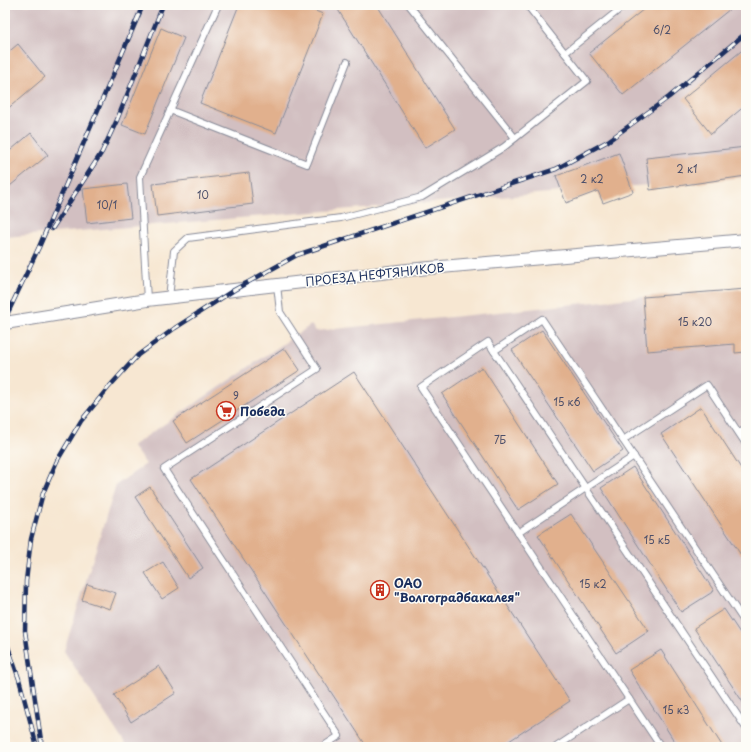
<svg xmlns="http://www.w3.org/2000/svg" width="751" height="752" viewBox="0 0 751 752" font-family="'Playpen Sans',sans-serif">
  <rect width="100%" height="100%" fill="#fdfcf7"/>
  <filter id="ink" filterUnits="userSpaceOnUse"><feTurbulence type="fractalNoise" baseFrequency=".025" numOctaves="2"/><feDisplacementMap in="SourceGraphic" scale="8" xChannelSelector="R" yChannelSelector="G"/><feConvolveMatrix kernelMatrix="1 2 1 2 8 2 1 2 1" color-interpolation-filters="sRGB"/></filter>
  <filter id="wash" filterUnits="userSpaceOnUse"><feTurbulence type="fractalNoise" baseFrequency=".012" numOctaves="4" result="noise"/><feDisplacementMap in="SourceGraphic" scale="16" xChannelSelector="R" yChannelSelector="G"/><feGaussianBlur stdDeviation="0.9" result="paint"/><feColorMatrix in="noise" values="0 0 0 0 0 0 0 0 0 0 0 0 0 0 0 0 0 1.4 0 .05"/><feComposite in="paint" operator="in"/></filter>
  <g filter="url(#wash)">
    <rect width="100%" height="100%" fill="#f7e7d2"/>
    <g fill="#d2bfc1">
      <path d="M5,5h741v172l-741,60z"/>
      <path d="M746,289v458h-619l-63,-96 52,-166 30,-21 -14,-18 179,-121 5,6 327,-34z"/>
    </g>
    <g id="blocks">
      <g fill="#e1b08d">
        <path d="M239,5h61l23,9 -47,119 -76,-30z"/>
        <path d="M335,5h42l78,124 -30,19z"/>
        <path d="M649,5h86l-112,90 -34,-42z"/>
        <path d="M161,28l23,10 -39,96 -23,-9z"/>
        <path d="M18,44l27,33 -40,34v-56z"/>
        <path d="M746,47v58l-35,29 -28,-35z"/>
        <path d="M31,133l17,22 -43,35v-35z"/>
        <path d="M746,147v29l-96,14 -4,-32z"/>
        <path d="M619,153l14,39 -30,11 -5,-12 -32,12 -10,-27z"/>
        <path d="M249,173l4,31 -96,12 -4,-32z"/>
        <path d="M127,184l4,34 -44,5 -4,-34z"/>
        <path d="M746,289v63l-11,1v-9l-88,7 -4,-54z"/>
        <path d="M542,330l81,121 -30,20 -81,-121z"/>
        <path d="M285,348l15,22 -113,73 -14,-22z"/>
        <path d="M482,367l76,117 -40,26 -76,-116z"/>
        <path d="M354,372l216,329 -70,46h-133l-176,-268z"/>
        <path d="M701,407l45,69v76l-5,3 -80,-121z"/>
        <path d="M633,467l81,124 -33,21 -80,-124z"/>
        <path d="M150,487l53,81 -15,10 -53,-81z"/>
        <path d="M571,514l78,117 -33,22 -78,-118z"/>
        <path d="M163,562l16,26 -17,11 -17,-26z"/>
        <path d="M87,584l29,9 -6,16 -28,-9z"/>
        <path d="M724,609l22,33v65l-52,-79z"/>
        <path d="M661,650l62,97h-45l-49,-77z"/>
        <path d="M159,666l17,27 -45,29 -17,-27z"/>
      </g>
    </g>
  </g>
  <g filter="url(#ink)">
    <use href="#blocks" fill-opacity="0" stroke="#898b98" stroke-width="1"/>
    <g fill="none" stroke-linecap="round" stroke-linejoin="round">
      <g stroke="#898b98" stroke-width="8">
        <g id="service">
          <path d="M409,5l106,133"/>
          <path d="M565,53l60,-48"/>
          <path d="M170,110l137,54 40,-102"/>
          <path d="M277,285l3,27 37,57 -153,100 175,267 -17,11"/>
          <path d="M169,298l5,-47 14,-13 153,-20 81,-21 82,-50 83,-66 -60,-76"/>
          <path d="M147,300l-7,-123 78,-172"/>
          <path d="M494,351l48,-32 204,305"/>
          <path d="M739,432l7,-4"/>
          <path d="M623,440l84,-55 39,59"/>
          <path d="M518,533l116,-77"/>
          <path d="M556,747l73,-48"/>
          <path d="M661,747l-240,-360 67,-45 258,386"/>
        </g>
      </g>
      <g stroke="#898b98" stroke-width="14">
        <path id="minor" d="M5,323l142,-23 260,-30 339,-30"/>
      </g>
      <use href="#service" stroke="#fff" stroke-width="6"/>
      <use href="#minor" stroke="#fff" stroke-width="12"/>
      <g stroke="#1b2f5e" stroke-width="4.5">
        <g id="rail">
          <path d="M52,229l50,-77 15,-32 46,-115"/>
          <path d="M5,319l34,-72 104,-242"/>
          <path d="M5,638l14,41 18,68"/>
          <path d="M42,747l-17,-116 1,-50 5,-42 12,-46 14,-32 24,-40 27,-33 30,-33 37,-27 59,-38 63,-35 259,-86 52,-28 61,-44 77,-64"/>
        </g>
      </g>
      <use href="#rail" stroke="#fdfcf7" stroke-width="3" stroke-dasharray="9" stroke-linecap="butt"/>
    </g>
  </g>
  <defs>
    <g id="supermarket-ring" transform="scale(1)"><circle r="9.5" fill="#fdfcf7" stroke="#c8321e" stroke-width="1.5"/><path d="M-6-5.5h2.5l.6 2H6L4.5 2H-2.5L-4.4-4H-6ZM-1.5 3.2a1.3 1.3 0 1 0 .1 0ZM3 3.2a1.3 1.3 0 1 0 .1 0Z" fill="#c8321e"/></g>
    <g id="building-ring" transform="scale(1)"><circle r="9.5" fill="#fdfcf7" stroke="#c8321e" stroke-width="1.5"/><path d="M-4-6H4V6H1V3H-1V6H-4ZM-2.5-4.3h1.7v1.8h-1.7ZM.8-4.3h1.7v1.8H.8ZM-2.5-1h1.7V.8h-1.7ZM.8-1h1.7V.8H.8Z" fill="#c8321e"/></g>
  </defs>
  <g fill-rule="evenodd">
    <use href="#supermarket-ring" x="226" y="411"/>
    <use href="#building-ring" x="380" y="590"/>
  </g>
  <g text-anchor="middle" dominant-baseline="central" stroke-width="3" stroke-linejoin="round" paint-order="stroke">
    <g font-size="10" fill="#4c4f6a">
      <text x="662" y="29">6/2</text>
      <text x="687" y="168">2 к1</text>
      <text x="592" y="178">2 к2</text>
      <text x="203" y="194">10</text>
      <text x="107" y="204">10/1</text>
      <text x="695" y="321">15 к20</text>
      <text x="236" y="395">9</text>
      <text x="567" y="401">15 к6</text>
      <text x="500" y="439">7Б</text>
      <text x="657" y="539">15 к5</text>
      <text x="593" y="583">15 к2</text>
      <text x="676" y="709">15 к3</text>
    </g>
    <g font-size="12" fill="#1b2f5e" stroke="#fdfcf7">
      <text transform="translate(375 274) rotate(-6)">ПРОЕЗД НЕФТЯНИКОВ</text>
    </g>
    <g font-size="12" font-weight="bold" fill="#1b2f5e" stroke="#fdfcf7" text-anchor="start">
      <text x="240" y="411">Победа</text>
      <text x="394" y="583">ОАО<tspan x="394" dy="14">"Волгоградбакалея"</tspan></text>
    </g>
  </g>
  <rect width="751" height="752" fill="none" stroke="#fdfcf7" stroke-width="20"/>
</svg>
